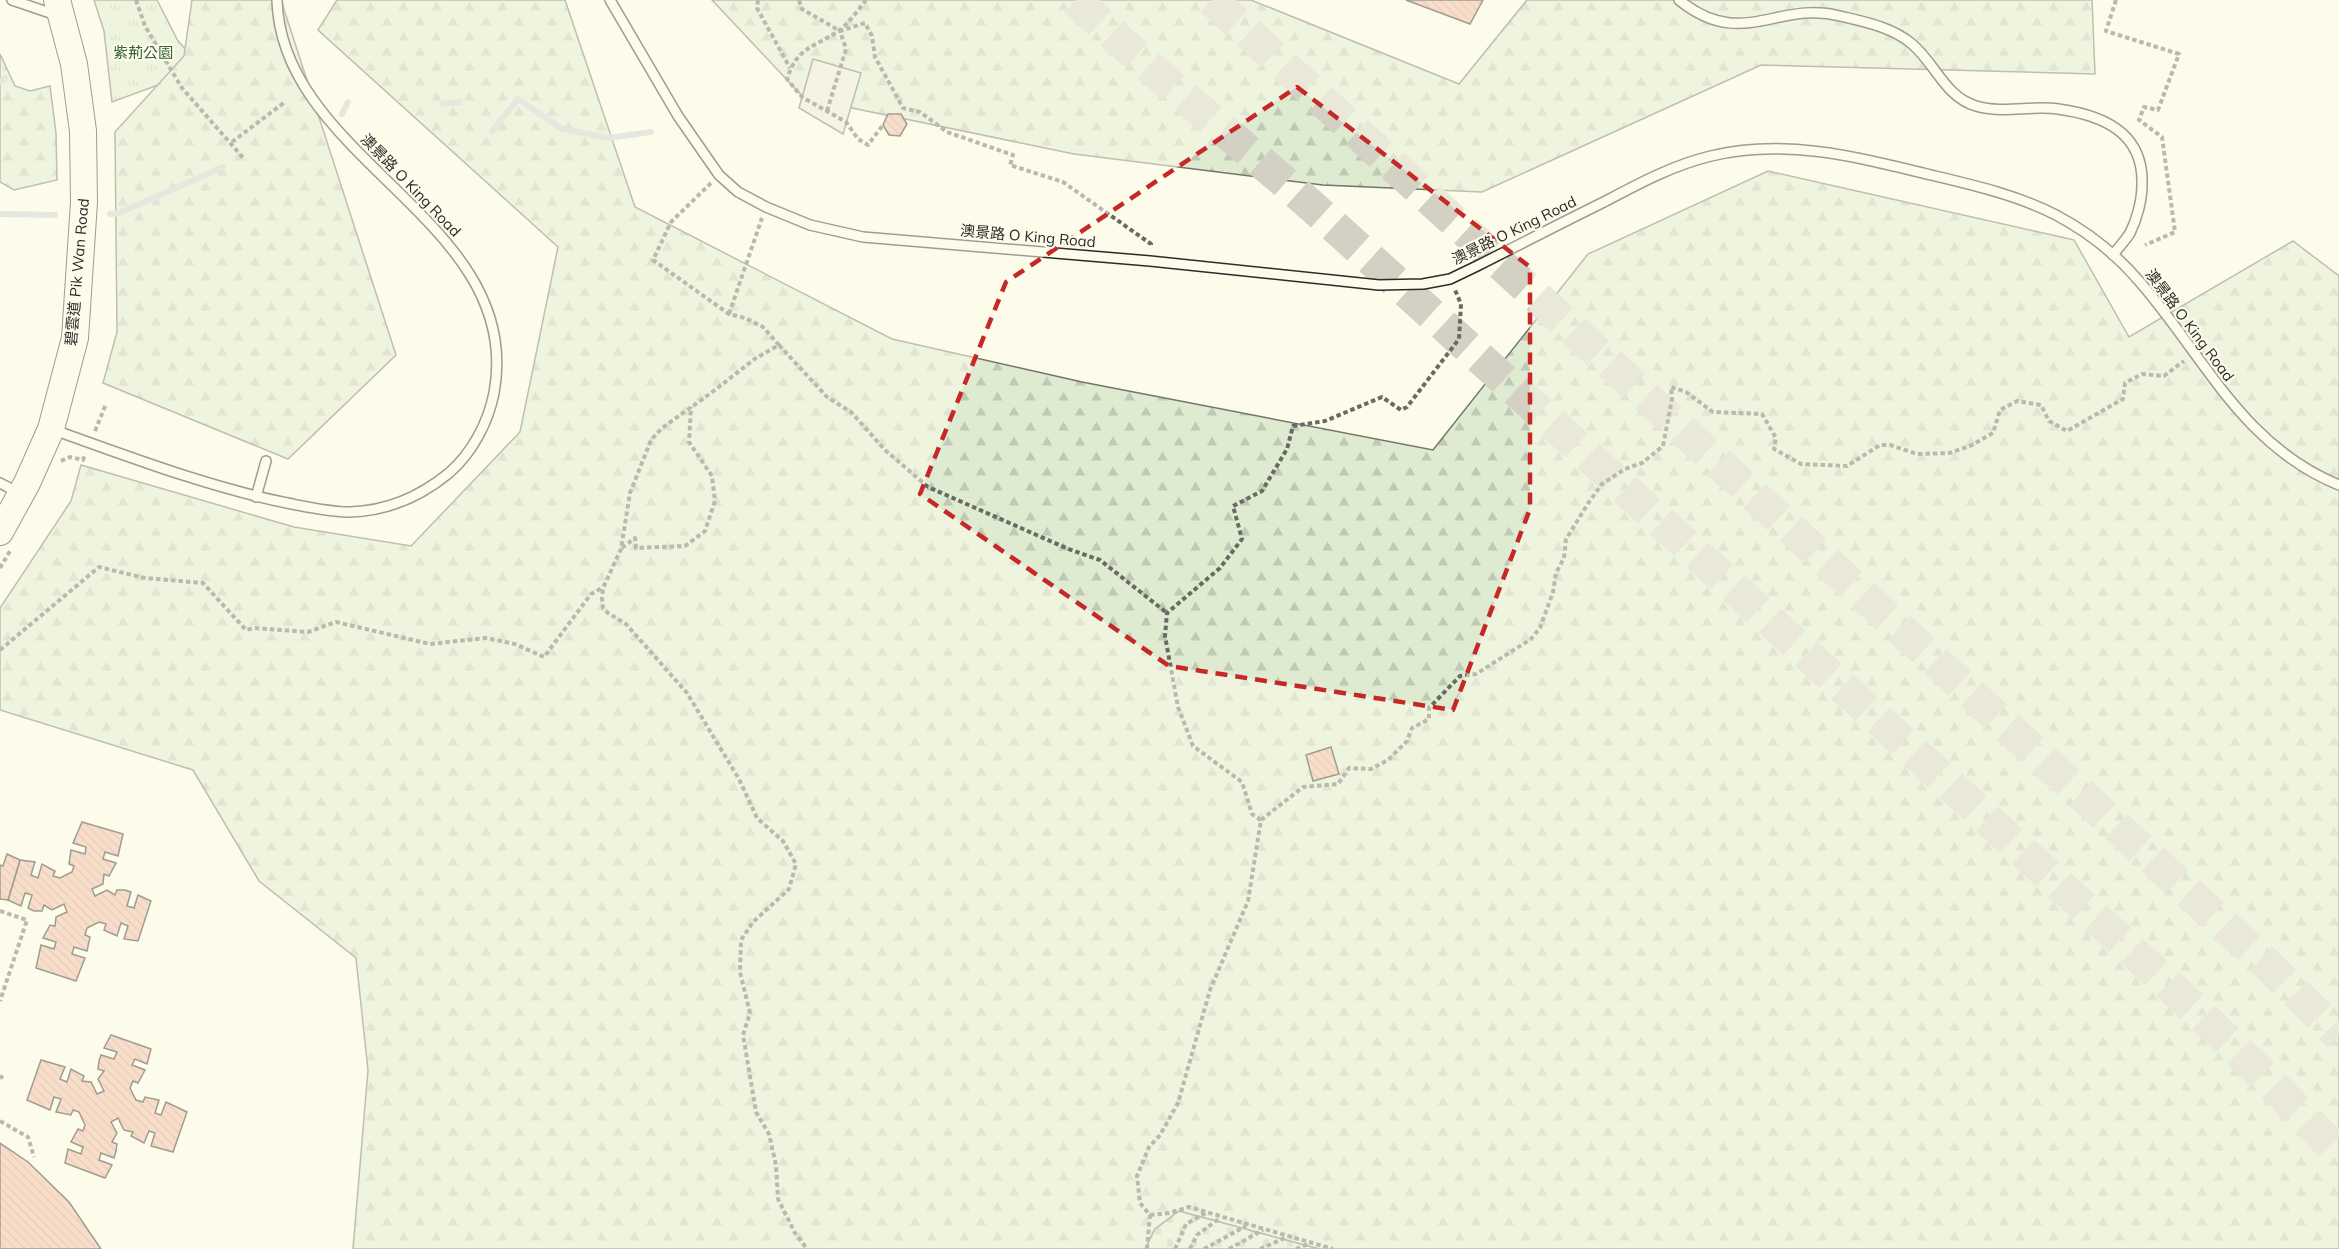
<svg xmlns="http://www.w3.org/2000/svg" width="2339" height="1249" viewBox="0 0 2339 1249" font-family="Mulish,'Noto Sans TC',sans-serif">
  <defs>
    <pattern id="grass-tufts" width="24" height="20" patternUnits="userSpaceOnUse" patternTransform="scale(1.5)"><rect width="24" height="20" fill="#deebd1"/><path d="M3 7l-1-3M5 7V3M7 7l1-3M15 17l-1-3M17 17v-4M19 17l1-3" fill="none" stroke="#bfcab4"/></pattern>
    <pattern id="forest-firs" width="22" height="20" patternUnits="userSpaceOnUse" patternTransform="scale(1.5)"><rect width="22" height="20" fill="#deebd1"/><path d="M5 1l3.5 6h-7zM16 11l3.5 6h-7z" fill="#bfcab4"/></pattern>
    <pattern id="cemetery-stones" width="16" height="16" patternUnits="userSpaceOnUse" patternTransform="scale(1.5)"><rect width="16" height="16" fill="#deebd1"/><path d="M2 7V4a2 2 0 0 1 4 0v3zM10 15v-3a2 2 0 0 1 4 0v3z" fill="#bfcab4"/></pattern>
    <pattern id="building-back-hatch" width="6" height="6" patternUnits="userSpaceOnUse" patternTransform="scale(1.5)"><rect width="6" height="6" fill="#f2b8a0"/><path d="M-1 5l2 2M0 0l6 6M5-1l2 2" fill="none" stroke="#d09e8a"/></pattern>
  </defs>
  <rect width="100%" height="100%" fill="#fdfbea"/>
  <path fill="url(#grass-tufts)" stroke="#74746e" stroke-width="1.5" d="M94,0h63l21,41 83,90 -95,-49 -54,20 -8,-71z"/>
  <g fill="url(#forest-firs)" stroke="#74746e" stroke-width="1.5">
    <path d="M192,0h89l115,355 -108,104 -185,-76 14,-51 -2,-200 69,-76z"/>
    <path d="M337,0h228l70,207 257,132 190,43 351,68 155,-196 180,-83 306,69 55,97 164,-96 46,35v973h-1020l-140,-38 -24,18 -10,20h-792l15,-179 -12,-112 -97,-77 -66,-111 -193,-60v-102l71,-107 10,-36 213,62 117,19 109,-114 38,-185 -240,-217z"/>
    <path d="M712,0h539l208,84 68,-84h565l3,74 -334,-9 -279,127 -159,-7 -249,-31 -270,-56z"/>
    <path d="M0,54l15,32 15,5 20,-5 6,47 1,47 -43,10 -14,-8z"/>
  </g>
  <path fill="url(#cemetery-stones)" stroke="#74746e" stroke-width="1.5" d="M1179,1211l140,38h-174l10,-20z"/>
  <path fill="#eceadb" stroke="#74746e" stroke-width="1.5" d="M813,59l48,14 -18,61 -44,-26z"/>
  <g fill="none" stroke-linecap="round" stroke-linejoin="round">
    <g stroke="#c7d0d0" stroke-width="6">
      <path d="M0,82l5,-4"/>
      <path d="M443,104l17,-2"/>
      <path d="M342,114l6,-12"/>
      <path d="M492,131l26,-32 44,30 47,9 42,-6"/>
      <path d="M0,214l55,1"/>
      <path d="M110,214l9,-1 104,-46"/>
    </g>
  </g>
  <g fill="url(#building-back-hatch)" stroke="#2b2b2b" stroke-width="1.5">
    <path d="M1406,0h77l-13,24z"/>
    <path d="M888,114h13l6,10 -7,12 -11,-1 -6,-10z"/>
    <path d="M1331,747l8,27 -26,7 -7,-26z"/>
    <path d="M82,822l41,12 -5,22 -13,-4 -2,7 13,4 -7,13 -5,-2 -1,10 -11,5 3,7 12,-6 8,5 2,-5h8l6,2 -4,14 7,2 4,-13 13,6 -13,40 -14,-2 4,-13 -7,-3 -4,13 -13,-6 2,-6 -7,-2 -12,6 -2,7 5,2 -3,14 -13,-4 -2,7 13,4 -9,23 -40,-13 5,-23 13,4 2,-7 -13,-4 7,-13 5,1 1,-9 11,-5 -3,-8 -12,6 -8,-5 -2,6h-8l-6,-3 4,-13 -7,-2 -4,13 -13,-6 12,-40 15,2 -4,13 7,3 4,-14 13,7 -2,5 7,2 12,-6 2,-6 -5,-2 2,-14 14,4 1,-7 -13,-4z"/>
    <path d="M7,854l13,6 -12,40 -8,-1v-34l3,1z"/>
    <path d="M111,1035l40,14 -4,15 -12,-5 -3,6 13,5 -7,13 -5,-2 -3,7 6,12 7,2 2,-5 14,3 -4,13 6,2 5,-13 21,10 -14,40 -22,-6 4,-13 -6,-2 -5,12 -13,-7 2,-4 -9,-2 -6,-12 -7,4 6,11 -5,9 5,2 -1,7 -2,7 -13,-5 -2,7 13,5 -7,13 -40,-15 3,-14 13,5 2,-7 -12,-5 7,-13 5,2 2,-6 -6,-13 -6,-2 -2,5 -15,-3 5,-13 -7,-2 -4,13 -23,-10 14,-40 24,7 -5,12 7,3 4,-13 13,7 -2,5 9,1 6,12 7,-3 -6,-12 6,-8 -6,-2 1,-8 2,-6 13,4 3,-7 -13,-4z"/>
    <path d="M0,1143l28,19 41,40 32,47h-101z"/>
  </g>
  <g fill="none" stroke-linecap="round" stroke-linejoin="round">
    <g stroke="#d3d1c4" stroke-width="33" stroke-dasharray="33 16" stroke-linecap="butt">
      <path d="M1076,0c76,73 160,138 239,209 224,202 447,404 669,607 121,111 244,218 355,338"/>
      <path d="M1212,0l1057,966 70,70"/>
    </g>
    <g stroke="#2b2b2b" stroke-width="12">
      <g id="lane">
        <path d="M12,0l44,15"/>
        <path d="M610,0l68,116 41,59 19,17 28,15 44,18 53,12 287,24 229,24 44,-1 27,-5 27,-13c42,-21 84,-43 127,-64 34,-18 69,-37 107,-46 75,-18 146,1 220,19 42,10 86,20 125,40 32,17 60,39 83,66 65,74 102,164 200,204"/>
        <path d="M1679,0c63,51 98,0 161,16 25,6 52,11 72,28 23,19 33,53 64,62 27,8 55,-1 82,3 45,6 86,24 84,76 0,15 -5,34 -12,48 -5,8 -12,15 -17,22"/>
        <path d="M54,430c76,27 154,57 233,73 21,4 42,9 63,9 37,-1 71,-16 99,-39 23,-20 39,-50 45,-80 32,-172 -213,-232 -217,-393"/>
        <path d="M0,483l19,10"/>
        <path d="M256,497l10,-36"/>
      </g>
    </g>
    <g stroke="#2b2b2b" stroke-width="28">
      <path id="secondary" d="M0,532l27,-49 24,-54 24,-91 9,-136 -1,-71 -9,-67 -17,-64"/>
    </g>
    <g stroke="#6a6964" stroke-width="4" stroke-dasharray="4.5 3" stroke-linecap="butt">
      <path d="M136,0l9,26 37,62 63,72"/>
      <path d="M758,0l-1,8 33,60"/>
      <path d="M799,0l3,9 38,22 25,-8 7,13 3,21 28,51 17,4 27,20 66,23 -3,10 53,17 88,62v4"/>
      <path d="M866,0c-8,10 -18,25 -29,32 -24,16 -40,15 -50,47l15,18 44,25 12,17 10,6 15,-20"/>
      <path d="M2116,0l-10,31 73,23 -21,56 -14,-3 -5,13 23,17 13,95 -30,13"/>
      <path d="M827,111l19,-62 -6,-18"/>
      <path d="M232,142l53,-40"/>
      <path d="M711,183l-40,39 -18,38 76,54 16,4 18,9 16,18 -23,13 -45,35 -49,35 -11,12 -21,53 -9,56 -18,39 -1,10 1,10 5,5 18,11 61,69 52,86 18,39 26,23 13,23 -7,25 -36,33 -12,18 -1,32 10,41 -7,22 13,77 13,22 7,31 2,34 17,34 12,16"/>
      <path d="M729,314l33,-96"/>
      <path d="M779,345l48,52 24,15 34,38 43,37 138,61 34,12 67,53"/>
      <path d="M95,431l11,-27"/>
      <path d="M61,461l9,-4 13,3 2,-6"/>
      <path d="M622,548l13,-10 1,10 49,-2 20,-15 10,-30 -3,-25 -23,-34 2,-35"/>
      <path d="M0,568l10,-17"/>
      <path d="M0,650l99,-83 46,11 58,5 43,47 8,-2 54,4 28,-10 94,22 56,-6 29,6 29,13 47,-63 11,-6"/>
      <path d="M1261,820l-9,-6 -10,-32 -49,-36 -15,-39 -13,-71 2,-23 53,-45 22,-29 -9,-33 29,-15 25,-42 6,-23 32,-5 57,-24 19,13 6,-3 52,-68 2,-35 -6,-14"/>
      <path d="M0,911l27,9 -27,81"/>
      <path d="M0,1078l3,-2"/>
      <path d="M0,1121l28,16 6,20"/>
      <path d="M1150,1215l19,-2 20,-6 144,42"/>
      <path d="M1147,1249l3,-34 -10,-12 -3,-27 12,-29 11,-12 18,-32 32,-113 38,-89 13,-81 42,-33 35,-3 11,-16 22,1 17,-9 19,-19 5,-13 17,-9v-11l31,-32 16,-2 55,-35 9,-11 13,-36 3,-19 8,-15 2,-19 23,-37 13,-18 23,-15 17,-6 21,-17 9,-47 -1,-12 15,5 27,20 49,2 14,24 -2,11 27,15 46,2 33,-21h10l27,9 33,-1 22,-8 21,-12 7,-23 17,-9 24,4 8,16 18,10 56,-32 2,-16 17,-9 22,2 20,-15"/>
      <path d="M1175,1249l11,-25 20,-11"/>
      <path d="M1190,1249l7,-14 23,-17"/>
      <path d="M1204,1249l42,-23"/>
      <path d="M1229,1249l34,-19"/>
      <path d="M1260,1249l27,-12"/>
      <path d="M1296,1249l14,-6"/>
    </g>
    <use href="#lane" stroke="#fdfbea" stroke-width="9"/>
    <use href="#secondary" stroke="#fdfbea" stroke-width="26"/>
  </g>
  <path d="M0 0H2339V1249H0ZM1297,87l233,180v242l-77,201 -284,-44 -249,-172 86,-212z" fill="#fdfbea" fill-opacity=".55" fill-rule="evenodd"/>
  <path fill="none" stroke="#c62828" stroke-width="4.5" stroke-dasharray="12 8" stroke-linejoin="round" d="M1297,87l233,180v242l-77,201 -284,-44 -249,-172 86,-212z"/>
  <g text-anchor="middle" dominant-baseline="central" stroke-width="4.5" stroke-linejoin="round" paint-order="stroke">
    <g font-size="15" fill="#34623c" stroke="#fdfbea">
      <text x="143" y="52">紫荊公園</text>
    </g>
    <g font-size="15" fill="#2b2b2b" stroke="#fdfbea">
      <text transform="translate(411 185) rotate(46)">澳景路 O King Road</text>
      <text transform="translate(1514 230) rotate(-26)">澳景路 O King Road</text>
      <text transform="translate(1028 236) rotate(5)">澳景路 O King Road</text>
      <text transform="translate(77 272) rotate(-85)">碧雲道 Pik Wan Road</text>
      <text transform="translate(2190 325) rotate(53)">澳景路 O King Road</text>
    </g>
  </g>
</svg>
